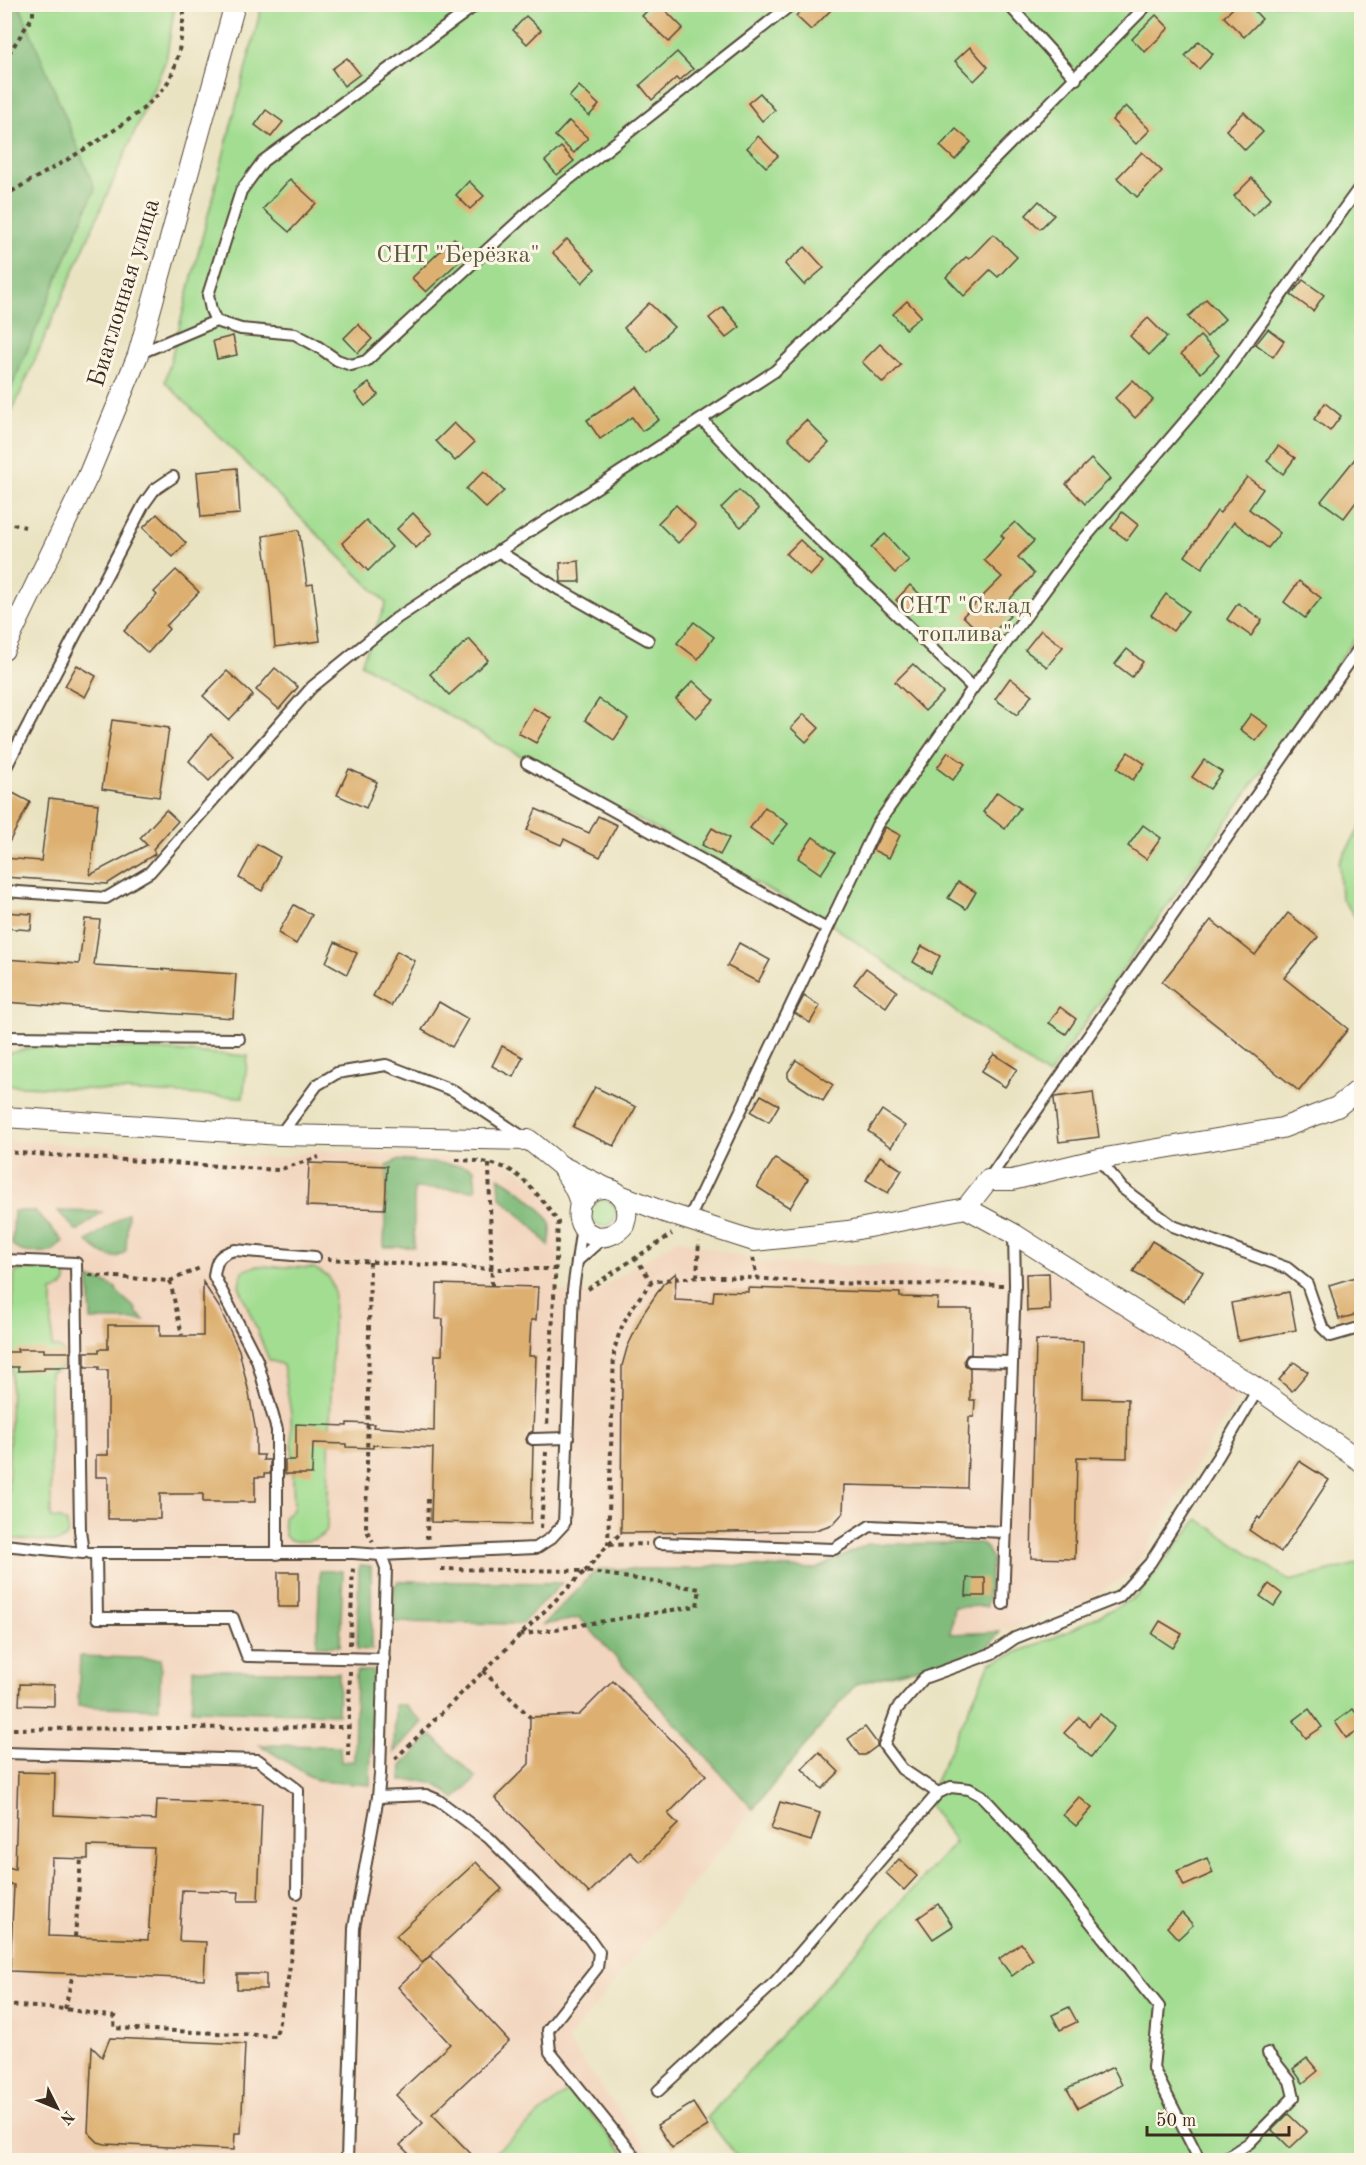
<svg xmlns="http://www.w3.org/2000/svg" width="1366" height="2165" viewBox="0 0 1366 2165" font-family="'Old Standard TT',serif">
  <rect width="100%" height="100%" fill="#fcf5e5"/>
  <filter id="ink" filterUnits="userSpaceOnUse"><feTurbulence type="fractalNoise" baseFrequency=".0167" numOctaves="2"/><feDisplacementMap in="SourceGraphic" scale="12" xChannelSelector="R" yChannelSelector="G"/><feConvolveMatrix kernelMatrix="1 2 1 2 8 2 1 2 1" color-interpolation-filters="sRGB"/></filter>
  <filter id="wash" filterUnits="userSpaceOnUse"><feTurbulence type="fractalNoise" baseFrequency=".008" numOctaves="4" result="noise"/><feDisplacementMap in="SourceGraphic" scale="24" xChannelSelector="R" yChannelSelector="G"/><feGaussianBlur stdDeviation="1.35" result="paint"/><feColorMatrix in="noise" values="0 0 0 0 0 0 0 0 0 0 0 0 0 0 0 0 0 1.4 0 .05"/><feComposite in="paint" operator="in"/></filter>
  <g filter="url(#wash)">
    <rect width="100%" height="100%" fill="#eae3c2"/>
    <path fill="#f2d5be" d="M5,1140l274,18 37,-8 176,9 17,5 21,15 20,18 12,24 -5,70 37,2 83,-54 89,24 285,7 191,120 -109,181 -51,33 -82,28 -14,18 -130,34 -103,125 -186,232 89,119h-651z"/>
    <g fill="#a2dd91" stroke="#6e8458" stroke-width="1.5">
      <path d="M5,5h170l-9,55 -161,368z"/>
      <path d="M262,5h1099v625l-313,446 -225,-157 -332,-179 -130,-76 25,-61 -221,-221z"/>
      <path d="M1361,826v99l-20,-28 -2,-34z"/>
      <path d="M40,1046l85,2 123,8 -5,41 -238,-12v-31z"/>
      <circle cx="603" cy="1213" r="13"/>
      <path d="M256,1266l58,2 15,9 5,13 -7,239c-4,12 -33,17 -41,8 -4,-5 -2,-14 -2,-20l10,-9 -3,-94 -8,-49 -14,-5 -30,-74 3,-15z"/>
      <path d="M60,1268c12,10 6,21 -8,23v56c20,1 18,23 -2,25l1,146 9,1 7,4 1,8 -2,7 -7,4 -45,-3 -7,-9 7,-254 3,-5 5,-1z"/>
      <path d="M1198,1519l92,62 71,-18v597h-622l-32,-42 248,-276 -29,-41 64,-138 77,-31 69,-35z"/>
      <path d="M570,2089l60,71h-132l-5,-6z"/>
    </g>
    <g fill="#81bc7b" stroke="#5e734c" stroke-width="1.5">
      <path d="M19,4l76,185 -90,214 -1,-398z"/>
      <path d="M397,1160l70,6 7,3 2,21 -62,-2v59h-30l3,-81z"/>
      <path d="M499,1177c13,7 50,34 52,50 1,5 -1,13 -2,19l-16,-19 -33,-30z"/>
      <path d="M14,1211h21l28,30 -11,11c-13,0 -32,4 -40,-8z"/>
      <path d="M58,1211l44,1 -25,19z"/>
      <path d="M128,1213l-2,37c-11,16 -30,0 -39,-9z"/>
      <path d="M89,1279l13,2 14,7 1,4 19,17v3l8,8h-53z"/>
      <path d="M980,1543l7,5 5,11 -5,47 -33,1 -4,27 50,-2 -14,18 -130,34 -103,125 -173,-191 -37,7 50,-52 8,-4h96l20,-4 99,4 52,-25z"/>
      <path d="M359,1565l12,1 1,84 -15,-1z"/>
      <path d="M320,1571h23l-3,75h-23z"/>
      <path d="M398,1581l164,2 -41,41 -126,-2 -1,-34z"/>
      <path d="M80,1656l81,3 -2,50 -81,-3z"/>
      <path d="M193,1669l146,4 -1,41 -146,-4z"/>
      <path d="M356,1671h17l-3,114 -53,-4 -57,-36 80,1 1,16 13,-1z"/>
      <path d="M395,1705h9l18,17 -28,31z"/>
      <path d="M431,1735l45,43 -21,21c-19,-18 -29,-19 -54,-18l1,-15z"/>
    </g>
    <g id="blocks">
      <g fill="#ddb071" fill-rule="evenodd">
        <path d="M654,4h5l24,24 -14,14 -27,-26z"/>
        <path d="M807,4h30l-26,26 -15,-14z"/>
        <path d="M1237,4h11l14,15 -18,18 -20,-20z"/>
        <path d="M1156,15l13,13 -24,24 -13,-13z"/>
        <path d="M526,16l15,14 -14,14 -14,-14z"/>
        <path d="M1199,41l14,13 -14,15 -14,-13z"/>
        <path d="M970,47l18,20 -14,14 -19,-20z"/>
        <path d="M677,52l16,17 -14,12 -3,-3 -24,22 -12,-15z"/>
        <path d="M347,58l13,16 -16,12 -12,-17z"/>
        <path d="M579,86l20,19 -10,11 -20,-19z"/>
        <path d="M760,93l15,17 -13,11 -14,-18z"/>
        <path d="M1126,106l24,24 -14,14 -24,-24z"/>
        <path d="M266,110l17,12 -12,15 -16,-12z"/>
        <path d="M1244,112l19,20 -18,18 -19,-20z"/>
        <path d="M569,121l19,17 -14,15 -19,-17z"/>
        <path d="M956,129l15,13 -16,18 -15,-14z"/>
        <path d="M758,136l20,20 -12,11 -19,-19z"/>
        <path d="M561,147l13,14 -17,14 -12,-14z"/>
        <path d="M1142,152l20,19 -25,26 -20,-19z"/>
        <path d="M1252,178l19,20 -18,18 -19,-20z"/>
        <path d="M290,179l26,24 -27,29 -26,-23z"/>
        <path d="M469,181l15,15 -14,13 -14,-14z"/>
        <path d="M1039,201l15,14 -14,14 -14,-14z"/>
        <path d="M993,234l24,23 -19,20 -8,-7 -26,26 -18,-19 20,-20 3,2z"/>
        <path d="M454,238l14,15 -42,39 -14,-14z"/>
        <path d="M567,239l28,30 -13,14 -29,-30z"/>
        <path d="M805,247l19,21 -20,17 -19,-21z"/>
        <path d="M1303,280l21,15 -11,16 -22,-16z"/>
        <path d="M1206,299l19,20 -18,18 -19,-20z"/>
        <path d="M907,301l14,15 -15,13 -13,-15z"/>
        <path d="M649,303l25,24 -26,25 -24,-24z"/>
        <path d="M723,307l17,20 -14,11 -17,-20z"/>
        <path d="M1148,318l19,19 -18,18 -19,-19z"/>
        <path d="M358,324l14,15 -14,14 -14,-15z"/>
        <path d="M1268,329l16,12 -11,16 -17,-13z"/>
        <path d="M233,336l4,19 -20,4 -4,-18z"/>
        <path d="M1200,336l19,19 -18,18 -20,-19z"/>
        <path d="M880,344l21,21 -18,18 -21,-21z"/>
        <path d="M1133,380l20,20 -18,18 -20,-20z"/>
        <path d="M369,383l9,12 -13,11 -10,-13z"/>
        <path d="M637,387l22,33 -17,11 -10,-14 -32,22 -13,-19z"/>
        <path d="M1325,403l16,13 -11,15 -16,-12z"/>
        <path d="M806,420l23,23 -18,18 -23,-23z"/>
        <path d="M454,423l20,20 -19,18 -19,-20z"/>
        <path d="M1278,446l17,12 -12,16 -16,-13z"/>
        <path d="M1362,450v44l-18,24 -23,-17z"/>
        <path d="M1091,459l19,20 -25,25 -19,-20z"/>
        <path d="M237,468l3,46 -39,3 -4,-45z"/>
        <path d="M484,471l20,20 -18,17 -20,-19z"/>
        <path d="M1247,477l16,12 -14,20 31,24 -12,15 -34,-26 -32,46 -17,-12 32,-45 3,2z"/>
        <path d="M739,490l20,19 -18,18 -20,-19z"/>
        <path d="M676,505l20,20 -18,18 -20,-20z"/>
        <path d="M1122,512l16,13 -11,15 -16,-12z"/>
        <path d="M413,513l19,20 -16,15 -19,-19z"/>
        <path d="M157,514l29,29 -13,14 -30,-29z"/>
        <path d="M366,520l26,27 -24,24 -26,-28z"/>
        <path d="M1015,522l19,19 -16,16 16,17 -33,34 9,8 -24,23 -23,-23 39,-39 -18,-17 20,-22 -3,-3z"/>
        <path d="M299,530l8,55 6,-1 7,57 -45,6 -5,-58 -7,-53z"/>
        <path d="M885,534l24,26 -14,13 -24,-26z"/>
        <path d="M800,540l23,22 -13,14 -24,-22z"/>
        <path d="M579,561l1,21h-19l-1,-19z"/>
        <path d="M176,570l23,22 -33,34 3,3 -21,24 -24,-22 33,-36 -3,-3z"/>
        <path d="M1299,581l22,17 -16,20 -21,-16z"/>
        <path d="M910,585l14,13 -14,15 -14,-13z"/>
        <path d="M1166,594l22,17 -15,20 -22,-16z"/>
        <path d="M1238,603l24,17 -11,16 -24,-17z"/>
        <path d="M694,622l20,15 -16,22 -21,-16z"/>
        <path d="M1041,630l22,17 -16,20 -22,-17z"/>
        <path d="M469,639l19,21 -39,35 -19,-21z"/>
        <path d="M1127,649l16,13 -11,15 -17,-13z"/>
        <path d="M913,664l30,29 -18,18 -30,-29z"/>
        <path d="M77,665l19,11 -11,21 -20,-11z"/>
        <path d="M275,668l23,19 -19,22 -23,-19z"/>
        <path d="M227,671l26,24 -24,25 -26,-24z"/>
        <path d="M1010,678l22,17 -15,20 -22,-16z"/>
        <path d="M693,681l21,19 -18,18 -20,-19z"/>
        <path d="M599,699l29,20 -14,21 -29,-20z"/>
        <path d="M533,708l18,10 -15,25 -18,-10z"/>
        <path d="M804,714l15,14 -13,14 -15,-14z"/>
        <path d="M1251,714l17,12 -12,15 -16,-12z"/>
        <path d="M112,720l57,8 -10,69 -57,-8z"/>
        <path d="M211,734l22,22 -24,25 -20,-20z"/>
        <path d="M948,752l17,12 -12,16 -16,-12z"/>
        <path d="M1128,752l17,12 -12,16 -16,-12z"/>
        <path d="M1204,760l18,12 -12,17 -18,-12z"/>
        <path d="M349,769l28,13 -11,26 -29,-13z"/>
        <path d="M11,792l19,10 -26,50v-46z"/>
        <path d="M997,792l23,16 -15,21 -22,-17z"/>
        <path d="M49,798l49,6 -8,71 57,-30 -7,-7 26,-28 12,11 -25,28 2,5 -48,30 -103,-7v-19l37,3z"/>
        <path d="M765,807l23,17 -16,20 -22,-16z"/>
        <path d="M536,809l53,24 9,-17 19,9 -17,32 -36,-18 -3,6 -34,-15z"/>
        <path d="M1143,825l18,13 -15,21 -18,-13z"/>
        <path d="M885,827l15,8 -11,23 -16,-8z"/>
        <path d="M712,828l17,10 -9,17 -18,-10z"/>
        <path d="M813,837l22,16 -14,21 -23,-16z"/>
        <path d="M257,844l23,13 -18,34 -23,-13z"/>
        <path d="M958,882l18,10 -10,17 -18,-11z"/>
        <path d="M294,905l18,10 -16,29 -18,-11z"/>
        <path d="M4,912l28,2 -1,16 -27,-2z"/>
        <path d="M1288,913l30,24 -34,41 64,51 -49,62 -137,-109 49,-62 44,35z"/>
        <path d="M85,919l15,1 -6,45 142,9 -3,44 -229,-16v-43l75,5z"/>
        <path d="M335,942l22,11 -10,21 -21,-12z"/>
        <path d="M739,943l31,17 -12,22 -31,-16z"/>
        <path d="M922,946l18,10 -9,17 -18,-11z"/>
        <path d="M397,951l18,10 -24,45 -18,-10z"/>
        <path d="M866,968l31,23 -11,16 -32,-23z"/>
        <path d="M804,996l16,10 -10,17 -15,-10z"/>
        <path d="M439,1002l29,17 -16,28 -30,-17z"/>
        <path d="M1060,1007l16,12 -10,15 -17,-11z"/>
        <path d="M502,1046l21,11 -10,20 -21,-11z"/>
        <path d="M994,1054l23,15 -12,18 -24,-15z"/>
        <path d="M796,1060l37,25 -10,16 -35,-23v-6z"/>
        <path d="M595,1087l41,20 -22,39 -41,-19z"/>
        <path d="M1093,1092l6,45 -40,5 -5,-43 1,-2z"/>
        <path d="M761,1095l18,10 -10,17 -18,-10z"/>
        <path d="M882,1110l23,16 -14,21 -23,-16z"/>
        <path d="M880,1156l22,14 -14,23 -22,-13z"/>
        <path d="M775,1158l33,21 -18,29 -33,-21z"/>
        <path d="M309,1163l78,3 -2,43 -78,-3z"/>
        <path d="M1152,1241l51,31 -19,30 -51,-30z"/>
        <path d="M676,1273l-1,27 38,2 1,-11 34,1v-4l152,5v4l38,1 -1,11h35l-1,45 -4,1 -3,5 1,5 5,3v32h5l-1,17h-5l-2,71 -123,-3 -1,28 -10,11 -20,7 -192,2 1,-167 5,-18 16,-34 20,-30z"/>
        <path d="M1049,1273l1,37 -23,1 -1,-37z"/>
        <path d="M1362,1275v38l-23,6 -10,-34z"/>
        <path d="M203,1282l16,25 20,43 10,43 7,39v23h8l-1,5h7v14h-6v3h-9v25h-52v-8h-43v25h-52v-42h-12v-22h12v-85h-9v-3h-14v-15h14v-3h9v-24h52v11h43z"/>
        <path d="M437,1284l101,3 -2,33h-5l-2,36h7l-3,75 -4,2 -3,6 1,4 6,3 -2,78 -100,-2 2,-74 -60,-3v3l-27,-1v-3l-33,-1 -1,31h-27v-14h11v-36l51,2v-3l27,1 -1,3 61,4 1,-76h7l1,-36h-7z"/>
        <path d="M1289,1292l7,38 -58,11 -7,-38z"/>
        <path d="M1036,1340l47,1 -1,57 46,1 -1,59 -50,-1 -2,102 -44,-1z"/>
        <path d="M17,1349h27v3h26v15h-26v3l-26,1v-4h-14v-15h14z"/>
        <path d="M1294,1362l14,10 -16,19 -13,-11z"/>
        <path d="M1299,1461l30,19 -48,72 -32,-22 9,-13 2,2z"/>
        <rect x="278" y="1572" width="21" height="35"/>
        <path d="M967,1578h18v18h-19z"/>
        <path d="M1269,1584l13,10 -8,12 -14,-10z"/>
        <path d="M1160,1621l22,13 -9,14 -21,-14z"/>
        <path d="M613,1681l93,94 -38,39 10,10 -38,38 -10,-10 -41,41 -94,-95 34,-34 1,-47 49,-2z"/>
        <path d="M20,1684l34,1v21l-35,-1z"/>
        <path d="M1309,1709l13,18 -16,11 -13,-17z"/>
        <path d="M1353,1709l9,12v7l-16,10 -11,-16z"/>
        <path d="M1100,1714l14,13 -23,30 -27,-24 15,-16 10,9z"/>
        <path d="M865,1727l12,16v3l-12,9h-6l-11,-16z"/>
        <path d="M819,1752l20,20 -17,17 -20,-20z"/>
        <path d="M18,1772l37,1 -1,42 102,5 1,-20 105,4 -4,97h-20l1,-9 -57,-2 -3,51 27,1 -2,37 -194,-8 4,-86 -10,-2v-17l11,3zM88,1846l66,2 -6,92 -99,-4 3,-78 36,1z"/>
        <path d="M1079,1797l13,11 -16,18 -13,-11z"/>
        <path d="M780,1802l40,11 -9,28 -40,-12z"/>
        <path d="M1207,1858l6,15 -29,13 -7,-15z"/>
        <path d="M899,1859l18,17 -13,14 -18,-17z"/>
        <path d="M476,1862l26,27 -80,74 -26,-27z"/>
        <path d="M938,1904l15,22 -20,13 -15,-21z"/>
        <path d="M1182,1913l11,12 -15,14 -11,-12z"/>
        <path d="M1021,1943l12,17 -21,16 -13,-17z"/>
        <path d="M430,1956l79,85 -77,73 45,46h-62l-15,-15 23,-22 -27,-28 54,-51 -52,-57z"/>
        <rect x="237" y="1974" width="29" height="15"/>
        <path d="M1069,2007l8,15 -17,8 -8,-15z"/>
        <path d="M110,2038l135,6 -4,89h-6l-1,17 -129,-6 -7,-2 -10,-10 4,-85 10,10z"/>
        <path d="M1307,2058l11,13 -15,12 -10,-14z"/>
        <path d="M1113,2067l9,18 -44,23 -11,-19z"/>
        <path d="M693,2103l15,23 -36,22 -15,-23z"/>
        <path d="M1288,2114l19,18 -17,16 -18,-18z"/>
      </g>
    </g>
  </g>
  <g filter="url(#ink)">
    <use href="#blocks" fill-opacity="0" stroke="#554637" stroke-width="1.5"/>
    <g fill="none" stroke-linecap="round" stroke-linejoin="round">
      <g stroke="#554637" stroke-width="14">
        <g id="lane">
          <path d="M1008,4l68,75"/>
          <path d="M216,321l-5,-11 -3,-15 33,-104 22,-30 214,-157"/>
          <path d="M138,354l78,-33 25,8 54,5 22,12 20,14 14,5 15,-4 169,-155 257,-202"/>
          <path d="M702,420l85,89 186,179"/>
          <path d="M498,551l62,39 88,50"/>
          <path d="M527,763l300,166"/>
          <path d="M4,771l140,-267 10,-14 19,-13"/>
          <path d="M4,891l102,7 44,-26 162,-185 85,-69 378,-247 167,-159 206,-208"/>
          <path d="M4,1037l235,2"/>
          <path d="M280,1135l37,-50 20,-12 49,-8 68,26 69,46"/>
          <path d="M1099,1159l23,29 51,38 114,42 20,16 15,43 9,9 31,-9"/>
          <path d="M988,1180l374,-536"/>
          <path d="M689,1219l188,-394 96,-137 100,-136 144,-168 145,-200"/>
          <path d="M4,1260l72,3 4,267 3,23 -79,-8"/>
          <path d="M577,1261l27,-24"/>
          <path d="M971,1361l41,1"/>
          <path d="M533,1439l35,-1"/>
          <path d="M659,1543l175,6 36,-23 134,6"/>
          <path d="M90,1553h263l28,2"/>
          <path d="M96,1554l1,64h136l14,38 137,3"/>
          <path d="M277,1554v-124l-20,-70 -43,-84c2,-16 5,-22 21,-26l80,7"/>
          <path d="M1003,1604l12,-319 -1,-51"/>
          <path d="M4,1753l254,7 40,30 -1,103"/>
          <path d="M378,1797l48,-2 12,5 51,38 100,100 10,14 -2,16 -49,62 2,22 87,108"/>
          <path d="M658,2091l118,-110 162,-188"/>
          <path d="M347,2160l7,-232 24,-131 2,-23 6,-206 -5,-13 155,-7 15,-10 13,-14 9,-234 9,-64"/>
          <path d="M1197,2160l-1,-7 -43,-85 6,-61 -119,-148 -58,-63 -13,-7 -18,-2 -13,6 -36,-24 -18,-24 13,-36 27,-31 69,-25 22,-15 104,-41 31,-34 69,-108 39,-66"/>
          <path d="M1223,2160l26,-17 45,-46 -4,-16 -22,-28"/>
        </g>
      </g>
      <g stroke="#554637" stroke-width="22">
        <g id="street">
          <path d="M4,650l84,-174 50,-121 97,-351"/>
          <path d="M4,1117l276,18 249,5 32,26 45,22"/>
          <path d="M561,1166c7,11 15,22 18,34 2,6 -2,12 0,19 6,24 33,21 45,6 12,-33 -26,-52 -44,-22"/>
          <path d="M620,1195l44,17 90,29 94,-10 118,-23 48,26 244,155 104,73"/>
          <path d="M966,1208l22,-28h24l87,-21 183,-31 55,-21 25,-20"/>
        </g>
      </g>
      <g stroke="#554637" stroke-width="4" stroke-dasharray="4.5 4.5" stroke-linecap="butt">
        <path d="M4,61l29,-45v-12"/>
        <path d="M4,196c40,-24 150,-80 167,-120 10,-22 11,-48 14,-72"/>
        <path d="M4,522l21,5"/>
        <path d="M4,1152l274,18 41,-13"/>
        <path d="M456,1160c17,0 34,2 50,8 17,7 43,39 52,54l-11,204"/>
        <path d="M489,1164l3,121"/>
        <path d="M635,1257l16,24"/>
        <path d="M753,1258l4,20"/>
        <path d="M327,1259l164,10h65"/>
        <path d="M370,1262l-4,267 7,13"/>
        <path d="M89,1275l81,6 32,-14"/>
        <path d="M697,1277l2,-36"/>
        <path d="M170,1281l12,54"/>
        <path d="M588,1289l84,-55"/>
        <path d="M428,1499l-1,38h4"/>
        <path d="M541,1528l5,-76"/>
        <path d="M609,1544l12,-11"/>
        <path d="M608,1545l6,-193c7,-31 18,-46 38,-70 60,-11 121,-1 182,1 56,2 113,1 169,2"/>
        <path d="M441,1569l144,2 23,-26 39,-1"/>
        <path d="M350,1645l3,-79"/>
        <path d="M483,1671l47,46"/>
        <path d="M4,1729l345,-2"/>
        <path d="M348,1756l2,-85"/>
        <path d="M395,1759l190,-188 115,18 -3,17 -178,29"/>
        <path d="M75,1937l6,-78"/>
        <path d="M4,2005l61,4 50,8 -1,11 162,8 13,-62 7,-68"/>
        <path d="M65,2009l8,-36"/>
      </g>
      <use href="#lane" stroke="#fff" stroke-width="10"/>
      <use href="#street" stroke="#fff" stroke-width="20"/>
    </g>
  </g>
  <g text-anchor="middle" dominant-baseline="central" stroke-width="6" stroke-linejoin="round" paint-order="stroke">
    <g font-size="24" fill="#55573b" stroke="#fcf5e5">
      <text x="458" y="256">СНТ "Берёзка"</text>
      <text x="965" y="607">СНТ "Склад<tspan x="965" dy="28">топлива"</tspan></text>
    </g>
    <g font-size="24" fill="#3b2a1e" stroke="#fcf5e5">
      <text transform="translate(125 293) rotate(-73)">Биатлонная улица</text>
    </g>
  </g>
  <rect width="1366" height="2165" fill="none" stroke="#fcf5e5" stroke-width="24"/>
  <g transform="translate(57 2108) rotate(133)" stroke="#fcf5e5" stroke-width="4.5" paint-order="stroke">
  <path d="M0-4.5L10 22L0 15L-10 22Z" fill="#3b2a1e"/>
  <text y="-9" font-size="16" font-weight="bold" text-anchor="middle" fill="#3b2a1e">N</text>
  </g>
  <path d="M1147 2126v9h142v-9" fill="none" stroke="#3b2a1e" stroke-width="3"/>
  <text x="1156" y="2126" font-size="18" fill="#3b2a1e" stroke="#fcf5e5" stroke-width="4.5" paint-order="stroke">50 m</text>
</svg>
